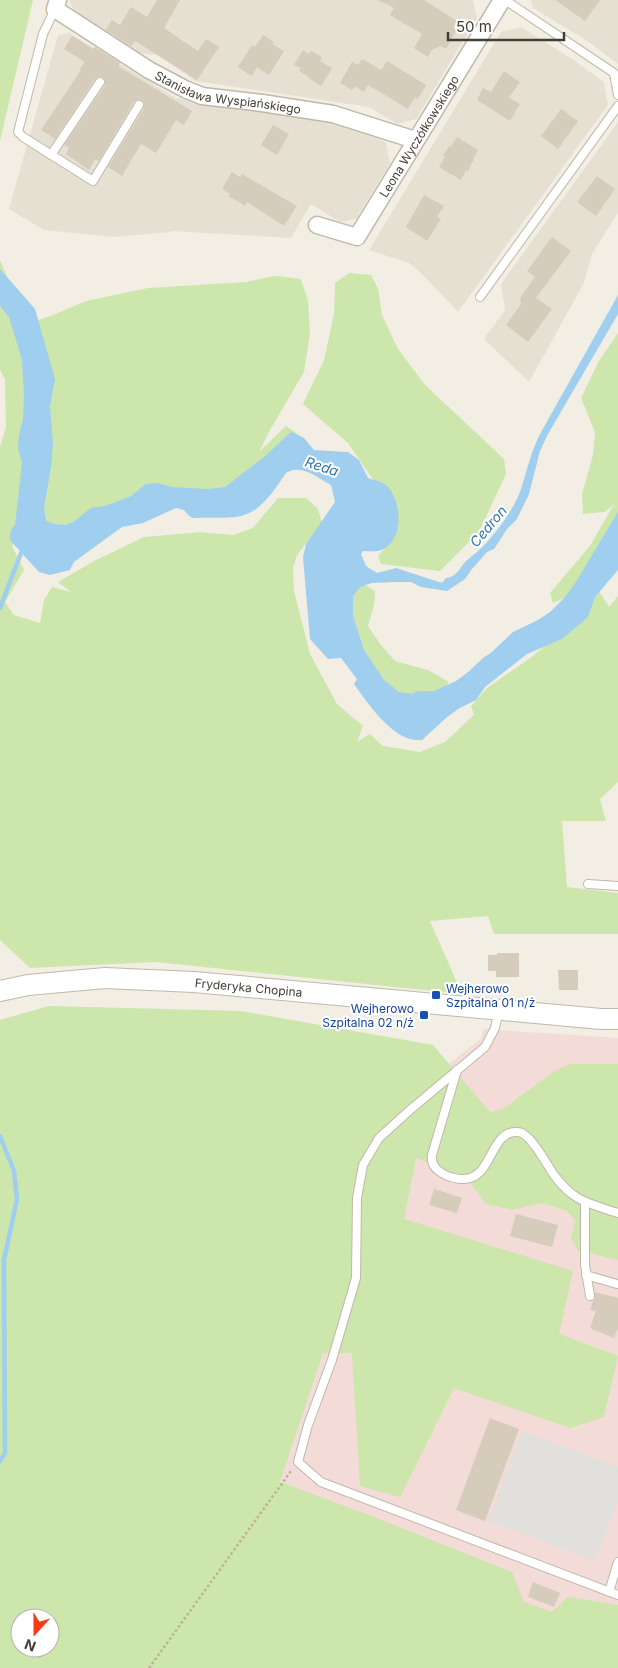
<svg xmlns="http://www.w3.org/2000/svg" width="618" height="1668" viewBox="0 0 618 1668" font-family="Inter,sans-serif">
  <rect width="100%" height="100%" fill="#f2eee4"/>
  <g fill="#e6e0d2">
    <path d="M69,0h404l4,18 -61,101 -19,5 -28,-17 -174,-26 -37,-26 -18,-2 -66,-42z"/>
    <path d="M531,0h87v64l-32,-24 -53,-32z"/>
    <path d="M521,27l51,32 32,23 4,23 -150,207 -39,-41 -10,-8 -40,-13 132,-218z"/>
    <path d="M69,33l107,65 182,28 28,17 4,20 -34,56 -16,3 -29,-18 -20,34 -120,-7v1l-58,5 -69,-7 -35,-21 49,-174z"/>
    <path d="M618,122v91l-26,41 -8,29 -55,99 -45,-43 21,-29 -4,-26z"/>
  </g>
  <path fill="#f3dbd7" d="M483,1029l135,9v630l-338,-186 43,-129 112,-279 46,-35z"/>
  <g fill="#cce6ac" fill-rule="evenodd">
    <path d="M0,0h33l-33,141z"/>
    <path d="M0,260l20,47 9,16 22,-7 35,-15 62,-13 98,-6 29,-6 26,3 7,22 2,32 -6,39 -34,58 -11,22 27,-26 16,11 -46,43 -191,53 -40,-8 -13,21 12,24 -19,32 9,13 26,8 4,-23 8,-13 19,5 -13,-10 36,-21 50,-24 56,-5 33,3 20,-7 25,-30h28l12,11 4,14 -25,32 -4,13 1,23 16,63 27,50 26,22 -6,16 13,-8 13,12 37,6 25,-10 29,-27 -3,-9 16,-18 46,-32 46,-40 20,-25 10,16 9,-11v186l-18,17 6,22h-44l5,66 51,6v41h-124l-6,-18 -58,5 32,73 -306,-32 -126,6 -30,-28v-493l6,-20 -1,-48 -5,-9z"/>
    <path d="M349,273l22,2 7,14 4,26 16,34 27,36 79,74 2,15 -27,58 -39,39 -59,-7 -3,-8 16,-18 3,-24 -49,-71 -45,-39 21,-44 10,-46 1,-31z"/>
    <path d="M618,333v195l-52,69 -13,6 -3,-10 40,-47 24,-42 -9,8 -22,2 -1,-20 11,-39 2,-23 -14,-34 18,-37z"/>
    <path d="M340,569l35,22 -1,14 -6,21 12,18 15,17 33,9 21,12 -12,20 -48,14 -65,-126z"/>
    <path d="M49,1006l192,5 192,34 57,67 13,-3 50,-37 16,-8h49v196l-40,-10 -7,-11 4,-19 -8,-9 -25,-8 -30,7 -26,-6 -19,-25 -51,-21 -12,61 169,52 -14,63 59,22 -14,61 -34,11 -116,-40 -54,109 -40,-11 -8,-133h-29l-43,129 84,31 148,59 12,30 28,10 16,-15 50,8v63h-618v-648zM20,1618h30v30h-30z"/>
  </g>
  <path fill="#e2e0dc" d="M522,1431l96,36v32l-23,62 -107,-40z"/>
  <path fill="#9fceef" d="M0,269l35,40 20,70 -5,27 3,38 -2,23 -7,41 2,13 8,3 12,1 7,-3 18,-14 14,-2 26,-10 15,-12 12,-1 13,4 38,2 16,-2 38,-29 28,-26 13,6 10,12 34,2 11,8 9,18c5,2 14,3 18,7 16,15 19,54 -4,65 -5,2 -13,1 -19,1l-2,3 5,12 11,7 19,-5 46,15 4,-5c11,-1 13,-9 19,-16 8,-7 16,-13 23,-21 12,-13 28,-36 33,-52 6,-19 10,-37 19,-55l78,-139v19l-70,120 -8,17 -11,43 -12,25 -10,10 -13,20 -7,3 -15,17 -7,10 -18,12 -26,-4 -10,-5h-16l-23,1 -12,4 -7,9v20l11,34 20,30 15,12 14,2 4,-3h17l22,-10 11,-8 16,-15 9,-6 21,-20 25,-12 12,-8 15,-15 11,-15 42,-70v58l-23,27 -7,20 -26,22 -35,15 -42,33 -9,13 -18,9 -12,9 -24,22c-4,0 -9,0 -12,-1 -21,-5 -45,-39 -56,-55l3,-5 -16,-21 -13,1 -18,-20 -7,-82 3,-13 29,-42 -4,-17c-13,-7 -29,-22 -45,-12 -11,16 -25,39 -45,43 -16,3 -33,1 -48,2l-4,-2 -5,-6 -8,-2 -33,15 -21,4 -48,35 -4,8 -20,5 -11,-3 -30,-33 3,-11 3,-3 7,-62 -4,-15 1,-13 4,-16 1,-24 -2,-35 -13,-43 -9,-11z"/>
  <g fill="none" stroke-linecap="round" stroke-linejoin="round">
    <g stroke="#9fceef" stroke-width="4.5">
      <path d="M0,608l21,-55 3,-4"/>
      <path d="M0,1136l14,35 3,28 -13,61 1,193 -5,8"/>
    </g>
  </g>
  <g fill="#d6ccbc">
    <path d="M157,0h23l-16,28 34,23 8,-12 13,8 -22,33 -62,-39 -4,5 -25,-16 6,-10 8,5 11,-18 16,10z"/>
    <path d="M378,0h46l33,21 -4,6 4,3 -11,19 -6,-3 -8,4 -4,7 -14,-9 8,-14 -32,-19 4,-7z"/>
    <path d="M555,0h45l-15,21z"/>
    <path d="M263,35l11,7 -2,2 12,7 -15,24 -12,-8 -5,9 -14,-9 14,-22 3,2z"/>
    <path d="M72,36l21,13 2,-2 25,16 -2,3 74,45 -8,14 -8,-5 -20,33 -15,-9 -19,32 -14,-9 36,-59v-5l-3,-3h-4l-3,2 -35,59 -4,-2 -6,11 -23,-16 3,-6 -5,-3 41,-60v-5l-2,-3h-5l-3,2 -40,60 -14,-9 40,-60 -1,-1 5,-7 -21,-13z"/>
    <path d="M303,50l6,4 2,-3 11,6 -2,4 12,7 -11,18 -11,-7v-1l-11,-7 2,-3 -7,-3z"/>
    <path d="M362,59l19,11 6,-9 39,24 -8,14 -3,-2 -7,12 -40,-24 -4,7 -9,-6 -3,4 -12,-7 12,-21 6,3z"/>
    <path d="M504,71l16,11 -11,16 11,6 -10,17 -33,-21 6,-12 8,4z"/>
    <path d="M561,109l17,12 -20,28 -17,-13z"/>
    <path d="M273,125l16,9 -12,21 -16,-10z"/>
    <path d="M457,137l21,13 -10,21 -2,-1 -5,10 -22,-13 6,-10 -2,-1 6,-10 2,1z"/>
    <path d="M232,172l8,5 2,-3 55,32 -13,20 -37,-24 -2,4 -17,-10 2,-2 -8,-5z"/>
    <path d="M597,176l18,13 -19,27 -19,-14z"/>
    <path d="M424,195l20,11 -7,11 4,2 -14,22 -21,-14z"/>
    <path d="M552,237l19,14 -35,47 16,11 -24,33 -22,-17 15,-21 -1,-6 15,-21 -8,-6z"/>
    <path d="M497,953h22v24h-23v-6h-8v-16h9z"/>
    <path d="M558,970h20v20h-19z"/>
    <path d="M434,1189l28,9 -5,15 -28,-8z"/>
    <path d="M516,1214l42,11 -6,22 -42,-11z"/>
    <path d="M595,1292l23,6v30l-4,10 -24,-10 6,-17 -6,-1 3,-9 2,-3z"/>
    <path d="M490,1418l29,11 -34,92 -29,-11z"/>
    <path d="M533,1582l27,11 -6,14 -26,-10z"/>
  </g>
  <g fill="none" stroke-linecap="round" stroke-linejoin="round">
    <g stroke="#c0b8aa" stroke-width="10">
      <g id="service">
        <path d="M505,0l109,73 4,22"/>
        <path d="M55,9l-12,25 -25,98 5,5 70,44 46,-76"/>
        <path d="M51,155l49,-73"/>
        <path d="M480,297l138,-191"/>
        <path d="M588,884l30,2"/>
        <path d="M499,1010l-4,18 -10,19 -75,63 -31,28 -16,27 -6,33 -1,80 -24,82 -24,65 -10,37 23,20 297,113"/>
        <path d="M457,1070l-25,85c-1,7 1,12 7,16 6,5 13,7 21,8 34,3 28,-49 58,-47 12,0 29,33 36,43 20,27 34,28 64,38"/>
        <path d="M585,1202v63l5,31"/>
        <path d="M586,1275l31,9"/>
        <path d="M609,1592l9,-30"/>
      </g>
    </g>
    <g stroke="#c0b8aa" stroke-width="19">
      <g id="minor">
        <path id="s1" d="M58,0l-3,9 94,61 36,19 17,7 60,7 71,11 82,26"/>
        <path id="s2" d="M317,225l40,12 145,-237"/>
      </g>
    </g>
    <g stroke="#c0b8aa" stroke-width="22">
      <g id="tertiary">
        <path id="s3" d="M0,991l28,-6 77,-7 89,4 407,37h17"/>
      </g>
    </g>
    <path stroke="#bfb198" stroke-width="2.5" stroke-dasharray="2.5 2.5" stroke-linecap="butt" d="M149,1668l142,-197"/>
    <use href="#service" stroke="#fff" stroke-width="8"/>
    <use href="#minor" stroke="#fff" stroke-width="16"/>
    <use href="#tertiary" stroke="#fff" stroke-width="20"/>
  </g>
  <g fill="#1a4fb4" stroke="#fff" stroke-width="2">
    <rect x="431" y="990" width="10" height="10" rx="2.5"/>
    <rect x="419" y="1010" width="10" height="10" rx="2.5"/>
  </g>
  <g text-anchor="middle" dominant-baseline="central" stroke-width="4" stroke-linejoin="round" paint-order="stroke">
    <g font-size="12" fill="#443e34" stroke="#fff">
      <text stroke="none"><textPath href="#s1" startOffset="205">Stanisława Wyspiańskiego</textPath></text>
      <text stroke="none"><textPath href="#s2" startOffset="160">Leona Wyczółkowskiego</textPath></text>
      <text stroke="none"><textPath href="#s3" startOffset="250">Fryderyka Chopina</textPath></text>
    </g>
    <g font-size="12" fill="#164399" stroke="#fff" text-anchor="start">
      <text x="446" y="988">Wejherowo<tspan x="446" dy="14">Szpitalna 01 n/ż</tspan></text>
      <text x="414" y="1008" text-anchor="end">Wejherowo<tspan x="414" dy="14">Szpitalna 02 n/ż</tspan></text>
    </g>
    <g font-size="14" font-style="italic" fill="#2f77ae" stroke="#fff">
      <text transform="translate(322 466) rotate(18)">Reda</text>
      <text transform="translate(488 526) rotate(-50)">Cedron</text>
    </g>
  </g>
  <g transform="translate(35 1633) rotate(201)"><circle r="24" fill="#ffffff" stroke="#b4b2ae"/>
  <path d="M0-4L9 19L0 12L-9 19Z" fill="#f83914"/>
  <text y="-8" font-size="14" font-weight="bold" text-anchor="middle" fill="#443e34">N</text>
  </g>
  <path d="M448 32v8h116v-8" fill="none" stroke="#443e34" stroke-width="2.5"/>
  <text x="456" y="32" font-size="15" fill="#443e34" stroke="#ffffff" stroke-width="4" paint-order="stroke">50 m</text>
</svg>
